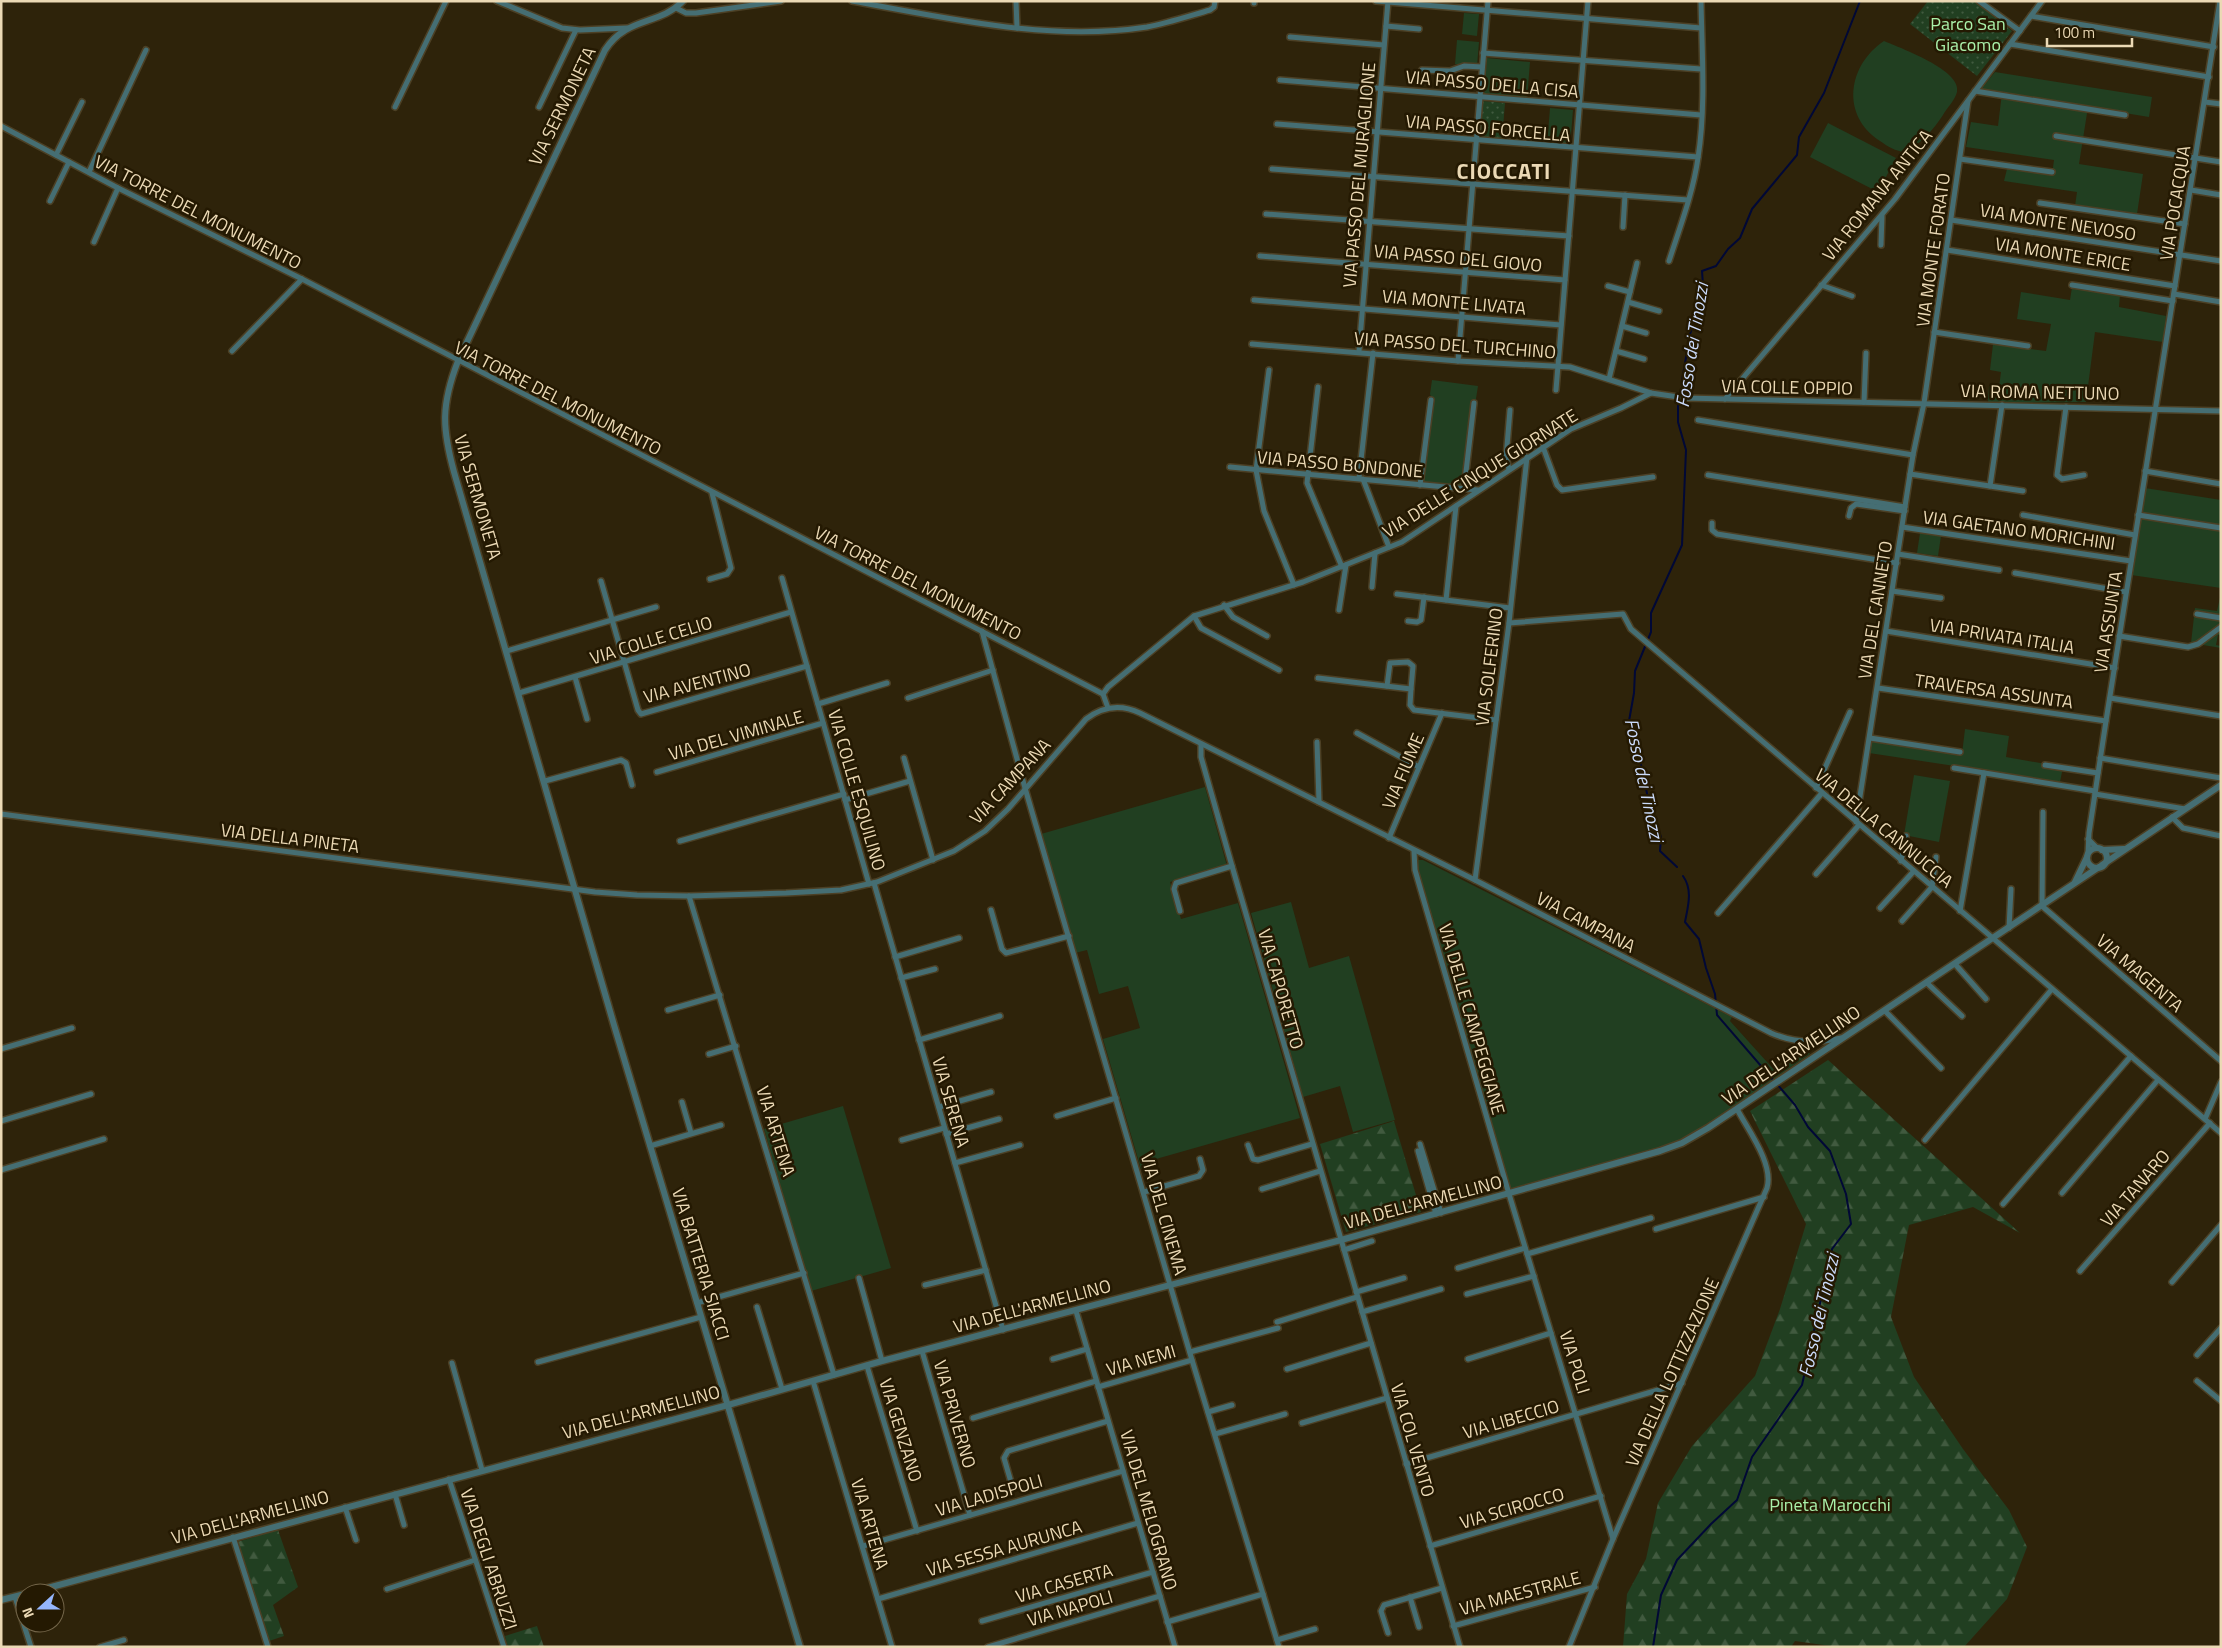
<svg xmlns="http://www.w3.org/2000/svg" width="2222" height="1648" viewBox="0 0 2222 1648" font-family="'Titillium Web',sans-serif">
  <defs>
    <pattern id="forest-firs" width="22" height="20" patternUnits="userSpaceOnUse" patternTransform="scale(1.25)"><rect width="22" height="20" fill="#213f21"/><path d="M5 1l3.5 6h-7zM16 11l3.5 6h-7z" fill="#415a3f"/></pattern>
    <pattern id="park-dots" width="8" height="8" patternUnits="userSpaceOnUse" patternTransform="scale(1.25)"><rect width="8" height="8" fill="#213f21"/><path d="M2 2h.1M6 6h.1" fill="none" stroke="#415a3f" stroke-width="1.8" stroke-linecap="round"/></pattern>
  </defs>
  <rect width="100%" height="100%" fill="#2e230a"/>
  <g fill="#213f21">
    <path d="M1464,13l15,1 -2,22 -15,-2z"/>
    <path d="M1457,40l22,2 -2,24 -22,-2z"/>
    <path d="M1884,41c16,7 78,29 73,51 -2,8 -10,16 -14,23 -9,14 -23,30 -39,37 -9,-1 -17,-6 -24,-11 -40,-26 -32,-76 4,-100z"/>
    <path d="M1487,58l43,4 -3,37 -43,-4z"/>
    <path d="M1995,72l157,25 -3,20 -61,-10 -9,57 64,10 -6,40 -62,-8 2,-14 -73,-11 3,-12 45,6 2,-15 -88,-13 5,-25 27,4 4,-33 -22,-3z"/>
    <path d="M1550,108l23,2 -3,37 -23,-2z"/>
    <path d="M1828,123l68,35 -18,34 -68,-35z"/>
    <path d="M2072,287l48,8 -1,12 47,9 -3,26 -68,-10 -9,70 -98,1 1,-17 10,1 2,-15 -11,-2 3,-26 53,7 5,-27 -34,-5 4,-27 49,8z"/>
    <path d="M1432,380l46,6 -16,101 -41,-4 11,-84 -2,-5z"/>
    <path d="M2145,488l76,12v88l-90,-13z"/>
    <path d="M1920,533l21,3 -3,20 -21,-3z"/>
    <path d="M2221,593v42h-3l-2,10 5,1v2l-30,-5 4,-35 22,3z"/>
    <path d="M1965,729l44,7 -3,21 57,10 -3,15 -191,-29 2,-12 91,13z"/>
    <path d="M1914,775l36,6 -11,61 -35,-7z"/>
    <path d="M1205,787l22,79 -57,16 11,37 57,-16 62,215 -144,41 1,5 -16,5 -38,-130 37,-11 -12,-42 -29,8 -12,-44 -12,3 -34,-119z"/>
    <path d="M1417,860h6l309,157 -2,4 46,51 32,-21 2,3 -122,83 -41,18 -137,34 -95,-320z"/>
    <path d="M1291,902l18,66 40,-12 46,164 -42,12 -13,-46 -37,11 -52,-184z"/>
    <path d="M843,1106l48,162 -80,23 -47,-162z"/>
  </g>
  <g fill="url(#forest-firs)">
    <path d="M1828,1060l192,173 -47,-26 -64,18 -18,92 23,60 49,72 46,61 18,37 -20,52 -43,48h-126l-43,-6 -4,6h-168l4,-53 19,-35 12,-56 34,-57 63,-70 25,-67 26,-85 -56,-113z"/>
    <path d="M1394,1121l27,91 -75,20 -26,-88z"/>
    <path d="M278,1530l20,57 -25,18 11,31 -15,5 -32,-99z"/>
    <path d="M537,1626l7,21h-36l-3,-11z"/>
  </g>
  <g fill="url(#park-dots)">
    <path d="M1928,1h46l38,30 -35,45 -67,-52z"/>
    <path d="M1483,101l22,2 -3,37 -22,-1z"/>
  </g>
  <g fill="none" stroke-linecap="round" stroke-linejoin="round">
    <g stroke="#010836" stroke-width="2">
      <path d="M1677,867l-17,-16 1,-14 -12,-34 -14,-67 -6,-15 5,-28 1,-22 16,-39v-19l31,-68 4,-95 -8,-28v-16l6,-13 -2,-12 8,-47 7,-20 -1,-19 7,-10 -1,-14 14,-5 12,-17 12,-11 12,-29 45,-54 2,-18 25,-44 36,-92"/>
      <path d="M1683,876c10,14 5,30 2,46l14,17 7,29 9,26 2,21 57,66"/>
      <path d="M1653,1647l8,-52 16,-35 34,-36 26,-24 15,-43 50,-72 30,-136 19,-25 -5,-30 -16,-43 -22,-24 -13,-22 -18,-21"/>
    </g>
    <g stroke="#4c4025" stroke-width="8">
      <g id="minor">
        <path d="M497,1l65,27 18,2 47,-2"/>
        <path d="M852,1c96,17 197,41 295,26 21,-4 42,-11 63,-17l4,-3 1,-6"/>
        <path d="M1016,1l1,27"/>
        <path d="M1376,1l325,27"/>
        <path d="M1979,1l41,30"/>
        <path d="M1254,3v-2"/>
        <path d="M676,8l10,5h10l85,-12"/>
        <path d="M2031,16l183,31"/>
        <path d="M1386,26l33,3"/>
        <path d="M1290,37l94,8"/>
        <path d="M2010,44l199,33"/>
        <path d="M1483,53l218,16"/>
        <path d="M1422,70l28,1 14,-5 18,1"/>
        <path d="M1280,80l421,35"/>
        <path d="M1975,91l150,24"/>
        <path d="M2205,102l16,2"/>
        <path d="M395,107l51,-106"/>
        <path d="M539,107l37,-77"/>
        <path d="M1277,124l421,33"/>
        <path d="M1,126l117,62 184,91 801,415"/>
        <path d="M2056,136l165,26"/>
        <path d="M56,155l26,-53"/>
        <path d="M1960,159l92,13"/>
        <path d="M1272,169l416,31"/>
        <path d="M89,172l57,-122"/>
        <path d="M2191,190l30,5"/>
        <path d="M50,201l19,-39"/>
        <path d="M2040,203l145,21"/>
        <path d="M1266,214l303,22"/>
        <path d="M1951,220l270,41"/>
        <path d="M1623,227l2,-32"/>
        <path d="M94,242l24,-54"/>
        <path d="M1881,245l1,-29"/>
        <path d="M1947,250l228,36"/>
        <path d="M1260,256l305,24"/>
        <path d="M1669,261c11,-34 24,-68 29,-103 8,-51 4,-105 3,-157"/>
        <path d="M1821,285l31,11"/>
        <path d="M2072,285l101,16"/>
        <path d="M1608,286l22,6"/>
        <path d="M2174,294l47,8"/>
        <path d="M1254,300l307,25"/>
        <path d="M1628,302l31,9"/>
        <path d="M1622,326l24,7"/>
        <path d="M1934,332l94,14"/>
        <path d="M1252,344l206,17 112,6 81,26 34,5 536,13"/>
        <path d="M232,351l70,-72"/>
        <path d="M1359,351l29,-350"/>
        <path d="M1616,351l28,8"/>
        <path d="M1458,361l30,-360"/>
        <path d="M1269,370l-13,100 8,41 30,74"/>
        <path d="M1609,379l28,-116"/>
        <path d="M1318,387l-11,96 35,84"/>
        <path d="M1556,390l32,-389"/>
        <path d="M1725,399l170,-200 147,-198"/>
        <path d="M1864,402l2,-49"/>
        <path d="M2066,407l-9,68 5,4 22,-4"/>
        <path d="M1698,420l215,35"/>
        <path d="M1543,447l14,38 5,5 91,-13"/>
        <path d="M1230,467l248,23"/>
        <path d="M1509,469l-3,-11 4,-48"/>
        <path d="M2145,471l76,13"/>
        <path d="M1910,474l113,17"/>
        <path d="M1708,475l197,32"/>
        <path d="M1359,478l14,-125"/>
        <path d="M1363,479l26,68"/>
        <path d="M1420,485l11,-85"/>
        <path d="M1990,486l12,-81"/>
        <path d="M1464,489l10,-86"/>
        <path d="M2023,515l112,20"/>
        <path d="M2138,515l83,13"/>
        <path d="M1849,516l2,-8 5,-4 49,7"/>
        <path d="M1712,523v7l5,4 180,29"/>
        <path d="M1902,527l229,34"/>
        <path d="M1898,554l101,16"/>
        <path d="M2015,573l111,19"/>
        <path d="M782,578l87,306"/>
        <path d="M710,579l17,-5 4,-6 -19,-75"/>
        <path d="M601,581l37,129 3,4 166,-48"/>
        <path d="M1372,587l3,-34"/>
        <path d="M1892,591l49,7"/>
        <path d="M1397,594l113,14"/>
        <path d="M1446,600l10,-94"/>
        <path d="M1224,605l9,12 34,19"/>
        <path d="M1339,610l7,-45"/>
        <path d="M2197,614l24,4"/>
        <path d="M1194,616l7,12 78,42"/>
        <path d="M1408,621l9,1 4,-2 3,-23"/>
        <path d="M1509,623l114,-9 8,15 590,504"/>
        <path d="M982,631l43,157 167,572 87,287"/>
        <path d="M1886,631l229,37"/>
        <path d="M2119,636l69,11 10,-3 23,-17"/>
        <path d="M507,651l149,-44"/>
        <path d="M575,677l12,42"/>
        <path d="M1318,678l93,11 -1,16 4,5 82,10"/>
        <path d="M1387,686l3,-23 18,-1 5,4 -2,23"/>
        <path d="M1878,688l228,33"/>
        <path d="M519,693l272,-81"/>
        <path d="M908,698l85,-28"/>
        <path d="M2110,698l111,18"/>
        <path d="M818,704l69,-21"/>
        <path d="M1108,708l-5,-14 5,-7 86,-71 109,-34 99,-40 169,-113 50,-21 30,-15"/>
        <path d="M1357,733l62,34"/>
        <path d="M1870,738l90,14"/>
        <path d="M1317,742l2,60"/>
        <path d="M1201,744v13l31,109 228,781"/>
        <path d="M904,758l29,102"/>
        <path d="M2100,758l121,20"/>
        <path d="M2045,765l53,8"/>
        <path d="M1954,768l141,23"/>
        <path d="M657,772l166,-49"/>
        <path d="M545,781l76,-21 5,3 6,22"/>
        <path d="M1816,788l34,-76"/>
        <path d="M2095,794l90,15"/>
        <path d="M845,800l65,-19"/>
        <path d="M2043,812l-1,94 179,155"/>
        <path d="M1,814l594,78 42,3 52,1 97,-3 55,-3 36,-8 77,-31 31,-20 23,-22 78,-90c17,-13 35,-15 54,-6l335,167 296,153c23,10 45,11 70,5"/>
        <path d="M2172,817l11,11 38,8"/>
        <path d="M1856,822l57,-367 11,-52 44,-302"/>
        <path d="M1389,838l53,-125"/>
        <path d="M2088,839l9,9"/>
        <path d="M680,841l164,-47"/>
        <path d="M1414,851l1,19 94,324 104,345"/>
        <path d="M2088,853l1,-20 17,-112 114,-720"/>
        <path d="M1901,861l5,-25"/>
        <path d="M1816,874l43,-49"/>
        <path d="M1475,880l34,-257 18,-166"/>
        <path d="M874,883l129,447"/>
        <path d="M689,896l145,479"/>
        <path d="M1880,908l34,-37"/>
        <path d="M991,910l11,39 4,4 63,-17"/>
        <path d="M1180,911l-6,-22 2,-6 56,-17"/>
        <path d="M1960,911l24,-138"/>
        <path d="M1718,913l104,-120"/>
        <path d="M1902,921l30,-34 4,-30"/>
        <path d="M2009,928l2,-39"/>
        <path d="M895,957l64,-19"/>
        <path d="M1955,964l31,35"/>
        <path d="M901,978l34,-9"/>
        <path d="M1927,983l35,33"/>
        <path d="M668,1010l52,-15"/>
        <path d="M1885,1011l56,57"/>
        <path d="M919,1040l81,-24"/>
        <path d="M1,1049l71,-21"/>
        <path d="M709,1054l27,-8"/>
        <path d="M682,1102l9,31"/>
        <path d="M939,1107l52,-15"/>
        <path d="M1057,1116l59,-18"/>
        <path d="M2205,1119l16,-37"/>
        <path d="M1,1121l90,-27"/>
        <path d="M946,1134l53,-15"/>
        <path d="M902,1140l42,-12"/>
        <path d="M1925,1140l127,-151"/>
        <path d="M1420,1144l21,69"/>
        <path d="M1248,1145l5,14 5,1 54,-16"/>
        <path d="M650,1146l71,-21"/>
        <path d="M1418,1151l18,63"/>
        <path d="M955,1163l65,-18"/>
        <path d="M1,1170l103,-31"/>
        <path d="M1262,1189l58,-18"/>
        <path d="M1144,1192l55,-16 4,-6 -3,-11"/>
        <path d="M2062,1193l96,-113"/>
        <path d="M2003,1204l128,-148"/>
        <path d="M1656,1229l108,-32"/>
        <path d="M1344,1250l28,-9"/>
        <path d="M1527,1254l124,-36"/>
        <path d="M1458,1268l67,-20"/>
        <path d="M2080,1271l130,-148"/>
        <path d="M859,1278l23,83"/>
        <path d="M2172,1282l49,-57"/>
        <path d="M925,1285l61,-15"/>
        <path d="M1356,1292l48,-14"/>
        <path d="M1467,1294l67,-18"/>
        <path d="M697,1303l107,-30"/>
        <path d="M757,1307l25,82"/>
        <path d="M1076,1311l99,336"/>
        <path d="M1362,1312l79,-23"/>
        <path d="M1277,1322l80,-25"/>
        <path d="M922,1351l48,164"/>
        <path d="M1190,1352l88,-24"/>
        <path d="M2197,1355l24,-27"/>
        <path d="M1053,1359l34,-10"/>
        <path d="M1468,1359l83,-26"/>
        <path d="M538,1362l163,-45"/>
        <path d="M452,1363l30,107"/>
        <path d="M867,1366l50,165"/>
        <path d="M1287,1369l84,-26"/>
        <path d="M813,1381l79,266"/>
        <path d="M2197,1381l24,20"/>
        <path d="M1098,1387l94,-27"/>
        <path d="M1208,1412l24,-7"/>
        <path d="M973,1418l123,-37"/>
        <path d="M1302,1423l85,-25"/>
        <path d="M1215,1434l70,-20"/>
        <path d="M1406,1464l276,-81"/>
        <path d="M449,1479l55,168"/>
        <path d="M1011,1482l-7,-24 4,-7 100,-30"/>
        <path d="M395,1494l9,31"/>
        <path d="M345,1507l11,33"/>
        <path d="M233,1537l35,110"/>
        <path d="M863,1546l260,-75"/>
        <path d="M1430,1546l171,-50"/>
        <path d="M387,1589l88,-29"/>
        <path d="M15,1597l16,50"/>
        <path d="M1410,1597l9,30"/>
        <path d="M878,1599l260,-76"/>
        <path d="M982,1621l171,-49"/>
        <path d="M1167,1622l96,-28"/>
        <path d="M1453,1626l142,-39"/>
        <path d="M1388,1633l-7,-22 3,-6 58,-17"/>
        <path d="M1277,1640l38,-11"/>
        <path d="M100,1647l24,-7"/>
        <path d="M988,1647l172,-51"/>
        <path d="M1569,1647l44,-108 154,-351c7,-24 -19,-58 -30,-79"/>
      </g>
    </g>
    <g stroke="#4c4025" stroke-width="9">
      <g id="tertiary">
        <path d="M683,1c-24,25 -56,15 -78,49l-147,311c-17,44 -16,67 -4,111l160,553 186,622"/>
        <circle cx="2097" cy="858" r="10"/>
        <path d="M2102,850l22,-1"/>
        <path d="M2102,865l119,-80"/>
        <path d="M2075,882l12,-25"/>
        <path d="M29,1593l699,-188 154,-44 459,-121 319,-89 22,-8 26,-15 391,-261"/>
        <path d="M1,1600l24,-6"/>
      </g>
    </g>
    <use href="#minor" stroke="#456e73" stroke-width="5"/>
    <use href="#tertiary" stroke="#456e73" stroke-width="6"/>
  </g>
  <g text-anchor="middle" dominant-baseline="central" stroke-width="5" stroke-linejoin="round" paint-order="stroke">
    <g font-size="18" fill="#aaf1aa" stroke="#241902">
      <text x="1968" y="23">Parco San<tspan x="1968" dy="21">Giacomo</tspan></text>
      <text x="1830" y="1504">Pineta Marocchi</text>
    </g>
    <g font-size="18" fill="#ebd9b5" stroke="#241902">
      <text transform="translate(1492 84) rotate(5)">VIA PASSO DELLA CISA</text>
      <text transform="translate(562 106) rotate(-64)">VIA SERMONETA</text>
      <text transform="translate(1488 128) rotate(5)">VIA PASSO FORCELLA</text>
      <text transform="translate(1359 175) rotate(-85)">VIA PASSO DEL MURAGLIONE</text>
      <text transform="translate(1877 195) rotate(-51)">VIA ROMANA ANTICA</text>
      <text transform="translate(2175 203) rotate(-81)">VIA POCACQUA</text>
      <text transform="translate(198 212) rotate(27)">VIA TORRE DEL MONUMENTO</text>
      <text transform="translate(2058 222) rotate(9)">VIA MONTE NEVOSO</text>
      <text transform="translate(1933 250) rotate(-82)">VIA MONTE FORATO</text>
      <text transform="translate(2063 254) rotate(9)">VIA MONTE ERICE</text>
      <text transform="translate(1458 258) rotate(5)">VIA PASSO DEL GIOVO</text>
      <text transform="translate(1454 302) rotate(5)">VIA MONTE LIVATA</text>
      <text transform="translate(1455 345) rotate(4)">VIA PASSO DEL TURCHINO</text>
      <text transform="translate(1787 387) rotate(1)">VIA COLLE OPPIO</text>
      <text transform="translate(2040 392) rotate(1)">VIA ROMA NETTUNO</text>
      <text transform="translate(558 398) rotate(27)">VIA TORRE DEL MONUMENTO</text>
      <text transform="translate(1340 464) rotate(5)">VIA PASSO BONDONE</text>
      <text transform="translate(1480 473) rotate(-32)">VIA DELLE CINQUE GIORNATE</text>
      <text transform="translate(478 497) rotate(74)">VIA SERMONETA</text>
      <text transform="translate(2019 530) rotate(8)">VIA GAETANO MORICHINI</text>
      <text transform="translate(918 583) rotate(27)">VIA TORRE DEL MONUMENTO</text>
      <text transform="translate(1875 610) rotate(-81)">VIA DEL CANNETO</text>
      <text transform="translate(2108 622) rotate(-81)">VIA ASSUNTA</text>
      <text transform="translate(2002 636) rotate(9)">VIA PRIVATA ITALIA</text>
      <text transform="translate(651 640) rotate(-17)">VIA COLLE CELIO</text>
      <text transform="translate(1489 667) rotate(-83)">VIA SOLFERINO</text>
      <text transform="translate(697 683) rotate(-15)">VIA AVENTINO</text>
      <text transform="translate(1994 691) rotate(8)">TRAVERSA ASSUNTA</text>
      <text transform="translate(736 735) rotate(-16)">VIA DEL VIMINALE</text>
      <text transform="translate(1403 771) rotate(-67)">VIA FIUME</text>
      <text transform="translate(1010 781) rotate(-47)">VIA CAMPANA</text>
      <text transform="translate(857 790) rotate(74)">VIA COLLE ESQUILINO</text>
      <text transform="translate(1884 828) rotate(40)">VIA DELLA CANNUCCIA</text>
      <text transform="translate(290 838) rotate(7)">VIA DELLA PINETA</text>
      <text transform="translate(1586 922) rotate(28)">VIA CAMPANA</text>
      <text transform="translate(2140 973) rotate(41)">VIA MAGENTA</text>
      <text transform="translate(1281 989) rotate(74)">VIA CAPORETTO</text>
      <text transform="translate(1472 1019) rotate(74)">VIA DELLE CAMPEGGIANE</text>
      <text transform="translate(1791 1055) rotate(-34)">VIA DELL'ARMELLINO</text>
      <text transform="translate(951 1102) rotate(74)">VIA SERENA</text>
      <text transform="translate(776 1131) rotate(73)">VIA ARTENA</text>
      <text transform="translate(2135 1188) rotate(-49)">VIA TANARO</text>
      <text transform="translate(1423 1202) rotate(-15)">VIA DELL'ARMELLINO</text>
      <text transform="translate(1164 1214) rotate(74)">VIA DEL CINEMA</text>
      <text transform="translate(701 1264) rotate(73)">VIA BATTERIA SIACCI</text>
      <text transform="translate(1032 1306) rotate(-15)">VIA DELL'ARMELLINO</text>
      <text transform="translate(1141 1360) rotate(-16)">VIA NEMI</text>
      <text transform="translate(1575 1362) rotate(73)">VIA POLI</text>
      <text transform="translate(1672 1372) rotate(-66)">VIA DELLA LOTTIZZAZIONE</text>
      <text transform="translate(641 1412) rotate(-15)">VIA DELL'ARMELLINO</text>
      <text transform="translate(955 1414) rotate(74)">VIA PRIVERNO</text>
      <text transform="translate(1511 1419) rotate(-16)">VIA LIBECCIO</text>
      <text transform="translate(901 1430) rotate(73)">VIA GENZANO</text>
      <text transform="translate(1413 1440) rotate(74)">VIA COL VENTO</text>
      <text transform="translate(989 1495) rotate(-16)">VIA LADISPOLI</text>
      <text transform="translate(1512 1508) rotate(-16)">VIA SCIROCCO</text>
      <text transform="translate(1149 1510) rotate(74)">VIA DEL MELOGRANO</text>
      <text transform="translate(250 1517) rotate(-15)">VIA DELL'ARMELLINO</text>
      <text transform="translate(870 1524) rotate(74)">VIA ARTENA</text>
      <text transform="translate(1004 1548) rotate(-16)">VIA SESSA AURUNCA</text>
      <text transform="translate(489 1559) rotate(72)">VIA DEGLI ABRUZZI</text>
      <text transform="translate(1064 1583) rotate(-16)">VIA CASERTA</text>
      <text transform="translate(1520 1593) rotate(-15)">VIA MAESTRALE</text>
      <text transform="translate(1070 1608) rotate(-16)">VIA NAPOLI</text>
    </g>
    <g font-size="19" font-style="italic" fill="#cbdbfb" stroke="#241902">
      <text transform="translate(1691 345) rotate(-81)">Fosso dei Tinozzi</text>
      <text transform="translate(1645 780) rotate(78)">Fosso dei Tinozzi</text>
      <text transform="translate(1818 1315) rotate(-77)">Fosso dei Tinozzi</text>
    </g>
    <g font-size="22" font-weight="bold" letter-spacing="1" fill="#ebd9b5" stroke="#241902">
      <text x="1504" y="171">CIOCCATI</text>
    </g>
  </g>
  <rect width="2222" height="1648" fill="none" stroke="#ebd9b5" stroke-width="5"/>
  <g transform="translate(40 1608) rotate(249)"><circle r="24" fill="#241902" stroke="#74664a"/>
  <path d="M0-4L9 19L0 12L-9 19Z" fill="#95b6fd"/>
  <text y="-8" font-size="14" font-weight="bold" text-anchor="middle" fill="#ebd9b5">N</text>
  </g>
  <path d="M2047 38v8h85v-8" fill="none" stroke="#ebd9b5" stroke-width="2.5"/>
  <text x="2054" y="38" font-size="15" fill="#ebd9b5" stroke="#241902" stroke-width="4" paint-order="stroke">100 m</text>
</svg>
